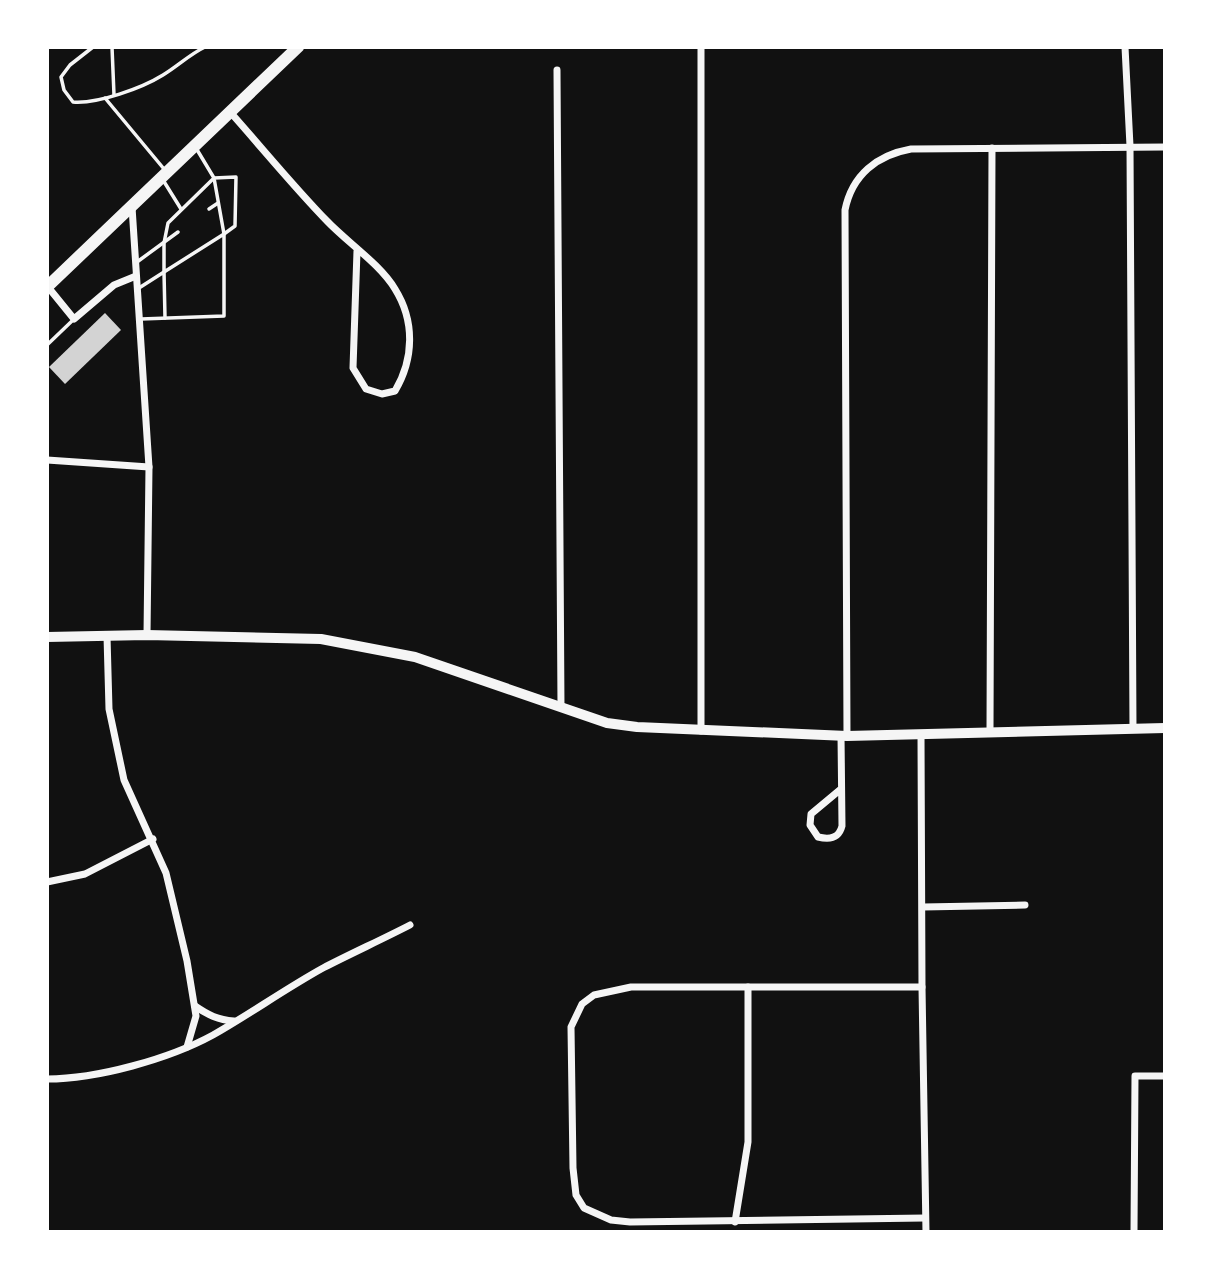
<svg xmlns="http://www.w3.org/2000/svg" width="1212" height="1279" viewBox="0 0 1212 1279" font-family="'Titillium Web',sans-serif">
  <rect width="100%" height="100%" fill="#111"/>
  <path fill="#d3d3d3" d="M105,313l16,17 -56,54 -16,-17z"/>
  <g fill="none" stroke-linecap="round" stroke-linejoin="round">
    <g stroke="#f5f5f5" stroke-width="3.5">
      <path d="M93,47l-23,18 -9,12 3,13 9,12c25,2 69,-14 90,-27 15,-9 27,-21 42,-28"/>
      <path d="M112,47l2,48"/>
      <path d="M105,98l59,71"/>
      <path d="M236,177l-1,49 -11,8 -10,-56z"/>
      <path d="M163,180l18,29"/>
      <path d="M209,209l9,-6"/>
      <path d="M137,262l41,-30"/>
      <path d="M139,288l25,-16 1,46"/>
      <path d="M141,319l83,-3v-82l-60,38v-29l4,-20 46,-45 -18,-30"/>
      <path d="M47,345l26,-25"/>
    </g>
    <g stroke="#f5f5f5" stroke-width="7">
      <path d="M1125,47l5,99 3,582"/>
      <path d="M557,70l4,637"/>
      <path d="M231,113c32,36 63,74 96,108 21,22 53,43 68,68 20,32 19,70 0,102l-13,3 -16,-5 -13,-21 4,-117"/>
      <path d="M132,207l17,260 -2,168"/>
      <path d="M48,287l26,32 40,-34 22,-9"/>
      <path d="M47,460l102,7"/>
      <path d="M107,636l2,73 15,71 42,93 21,88 9,55 -9,31"/>
      <path d="M990,730l2,-582"/>
      <path d="M701,731v-684"/>
      <path d="M841,735l1,91c-3,12 -12,14 -24,11l-8,-12 1,-11 30,-25"/>
      <path d="M921,735l1,252 4,245"/>
      <path d="M847,736l-2,-526c7,-35 32,-55 66,-61l254,-2"/>
      <path d="M47,882l38,-8 68,-35"/>
      <path d="M923,907l102,-2"/>
      <path d="M922,987h-291l-37,8 -12,9 -11,23 2,141 3,27 8,13 27,12 19,2 295,-4"/>
      <path d="M195,1006c13,9 23,14 39,15"/>
      <path d="M47,1079c50,0 122,-20 166,-44 37,-21 72,-46 110,-67 29,-15 58,-28 87,-43"/>
      <path d="M735,1222l13,-80v-155"/>
      <path d="M1134,1232l1,-156h30"/>
    </g>
    <path stroke="#f5f5f5" stroke-width="10" d="M47,637l100,-2 174,4 94,18 192,66 30,4 210,9 318,-8"/>
    <path stroke="#f5f5f5" stroke-width="12" d="M47,287l251,-240"/>
  </g>
  <rect width="1212" height="1279" fill="none" stroke="#ffffff" stroke-width="98"/>
</svg>
